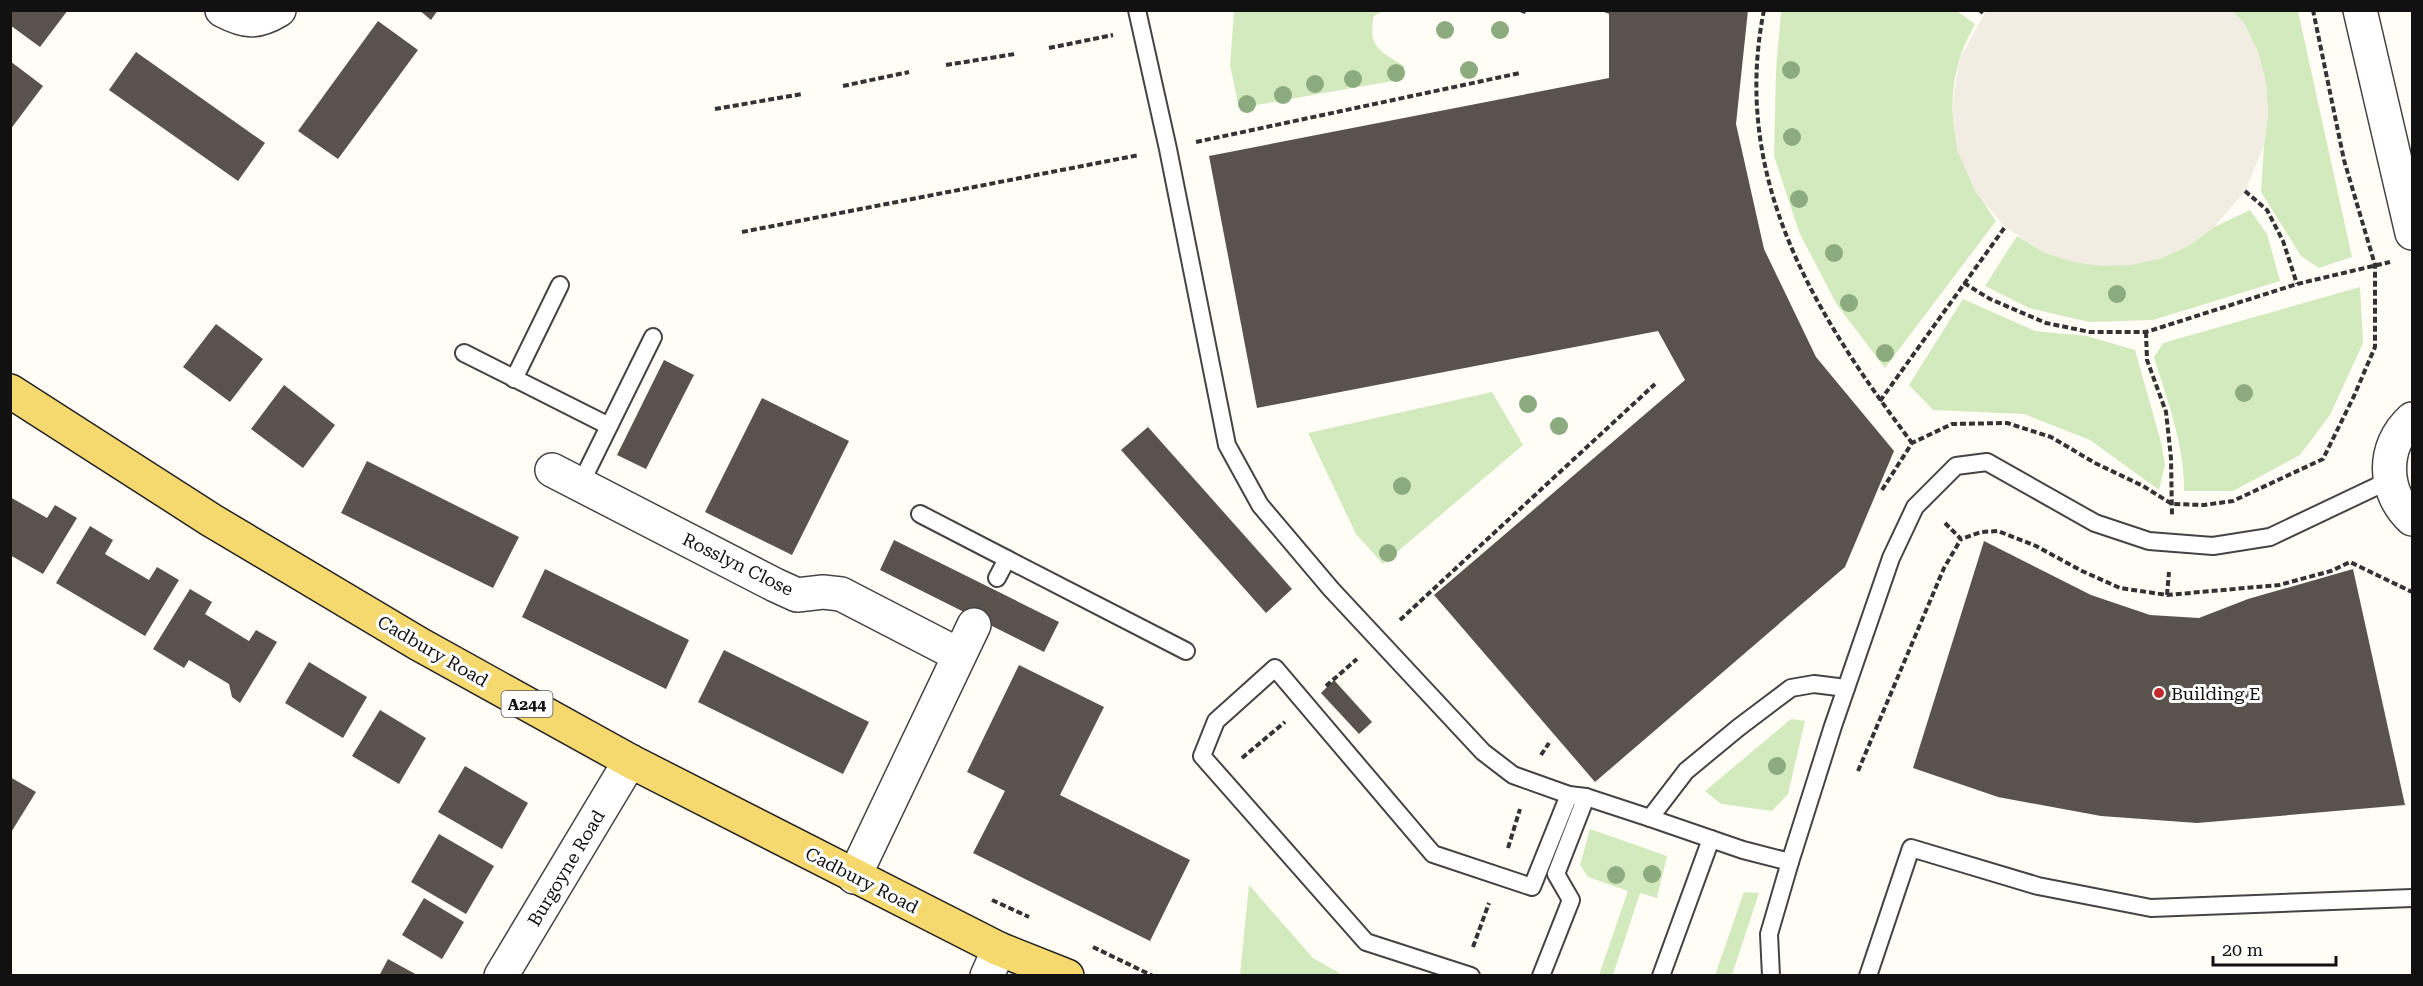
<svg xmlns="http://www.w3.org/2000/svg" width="2423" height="986" viewBox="0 0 2423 986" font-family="'Roboto Serif',serif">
  <rect width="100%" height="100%" fill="#fffdf5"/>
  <g fill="#d3eabe">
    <path d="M1234,11h149l-9,5c-7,31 6,35 30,50v13l-165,29 -9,-43z"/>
    <path d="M1781,11h176l18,13c-5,11 -12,22 -15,34 -19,61 0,113 36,163l-111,147 -48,-63 -38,-73 -25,-76 2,-86z"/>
    <path d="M2232,11h66l54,246 -33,11 -18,-12 -40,-64 3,-47 4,-31 -2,-32 -8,-30 -14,-29z"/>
    <path d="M2250,210l17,24 13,47 -127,39 -64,2 -60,-14 -44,-22 32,-50 28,17 114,6 29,-13 26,-19z"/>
    <path d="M2360,287l3,56 -33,72 -30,40 -67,36h-49c1,-45 -17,-91 -30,-134l9,-14z"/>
    <path d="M1963,299l72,32 52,5 48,14 26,92 4,23 -6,25 -69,-50 -66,-26 -91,-4 -24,-25z"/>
    <path d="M1492,392l31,53 -140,119 -27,-30 -48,-101z"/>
    <path d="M1791,719l14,2 -17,73 -16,17 -51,-7 -16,-13z"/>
    <path d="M1590,829l77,27 -10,42 -17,-5 -27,82h-14l29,-84 -40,-14 -8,-12z"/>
    <path d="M1249,885l64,73 30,17h-103z"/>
    <path d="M1744,892l15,1 -27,82h-17z"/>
  </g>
  <path fill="#f1ede2" d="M2232,10l12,13 14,29 8,30 2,32 -4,31 -19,46 -31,36 -26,19 -29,13 -28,6 -29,1 -29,-4 -28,-9 -40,-26 -29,-34 -19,-43 -5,-43 8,-49 26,-47z"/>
  <g fill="#5a524d">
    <path d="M10,10h58l-28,37 -30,-22z"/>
    <path d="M419,10h19l-7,10z"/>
    <path d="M1599,10h149l-12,114 28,125 52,108 78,94 -49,116 -250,215 -161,-187 251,-215 -27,-49 -401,77 -48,-252 400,-78v-64z"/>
    <path d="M378,21l40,29 -80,109 -40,-28z"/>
    <path d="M136,52l129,91 -27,38 -129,-91z"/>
    <path d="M10,61l33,25 -33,44z"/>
    <path d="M216,324l47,35 -33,43 -47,-35z"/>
    <path d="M664,360l30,15 -48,94 -29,-14z"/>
    <path d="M284,385l51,40 -32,43 -52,-39z"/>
    <path d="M762,398l87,43 -57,114 -87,-43z"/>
    <path d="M1148,427l144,162 -26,24 -145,-163z"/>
    <path d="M367,461l152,76 -26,51 -152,-75z"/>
    <path d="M10,497l37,21 8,-13 22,13 -34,56 -33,-19z"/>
    <path d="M90,526l23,14 -8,14 44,26 8,-13 22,13 -34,56 -89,-53z"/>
    <path d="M894,540l165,82 -15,30 -164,-82z"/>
    <path d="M1984,541l107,54 59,20 49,3 49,-19 105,-30 52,236 -208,18 -96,-7 -103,-19 -85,-29z"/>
    <path d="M545,569l144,71 -23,49 -144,-72z"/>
    <path d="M190,589l22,13 -7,12 44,27 7,-11 21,12 -37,61 -8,-6 -3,-13 -40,-24 -5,8 -31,-19z"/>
    <path d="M724,650l145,72 -26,52 -145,-72z"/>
    <path d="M309,662l58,35 -24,41 -58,-35z"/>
    <path d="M1019,665l85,42 -44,88 130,65 -40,81 -177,-88 32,-62 -38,-19z"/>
    <path d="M1334,680l38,42 -13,12 -38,-41z"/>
    <path d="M380,710l46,28 -27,46 -47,-28z"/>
    <path d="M465,766l63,37 -26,46 -64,-37z"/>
    <path d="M10,777l26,15 -26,42z"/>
    <path d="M439,834l55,32 -28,48 -55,-32z"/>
    <path d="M424,898l40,24 -22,37 -40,-24z"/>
    <path d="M388,959l31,17h-40z"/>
  </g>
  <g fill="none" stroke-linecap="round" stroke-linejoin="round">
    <g stroke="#444" stroke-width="20">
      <g id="service">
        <path d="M1137,10l31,139 59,296 33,60 71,84 152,163 30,23 56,20 17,2 64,21 93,32 47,12 43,-136 58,-168 24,-51 41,-41 31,-4 108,61 54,18 64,5 57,-9 120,-57"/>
        <path d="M464,353l145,73"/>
        <path d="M514,379l46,-94"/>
        <path d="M580,485l73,-148"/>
        <path d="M920,514l87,45"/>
        <path d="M997,578l10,-19 179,92"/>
        <path d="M1650,818l36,-47 52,-43 53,-40 23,-4 32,4"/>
        <path d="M1471,976l-105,-34 -164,-186 14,-35 59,-53 158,186 99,33 37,-92"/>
        <path d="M1541,976l30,-76 -15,-26 30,-77"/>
        <path d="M1661,976l50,-137"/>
        <path d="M1771,976l-2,-42 21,-72"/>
        <path d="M1868,976l43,-128 127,38 113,22 261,-10"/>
      </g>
    </g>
    <g stroke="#444" stroke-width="36">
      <g id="minor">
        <path d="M222,10c23,12 34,14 57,0"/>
        <path d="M552,470l223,115 22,10 26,-3 18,2 118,61"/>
        <path d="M854,877l120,-252"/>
        <path d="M501,976l129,-215"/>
        <path d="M987,976l12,-27"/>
      </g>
    </g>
    <g stroke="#444" stroke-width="36">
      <g id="tertiary">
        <path d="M2360,10l52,223"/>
        <path d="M2412,419c-31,28 -29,73 0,100"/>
      </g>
    </g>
    <g stroke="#222" stroke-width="36">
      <path id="primary" d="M10,391l201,129 208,124 211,117 369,188 68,27"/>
    </g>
    <g stroke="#333" stroke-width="4" stroke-dasharray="6 3" stroke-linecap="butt">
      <path d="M1520,10l8,3"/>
      <path d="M1764,10c-34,169 51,304 148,433"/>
      <path d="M1979,10l4,3"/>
      <path d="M1049,48l64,-13"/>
      <path d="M946,65l69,-11"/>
      <path d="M843,86l66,-14"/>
      <path d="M715,109l87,-15"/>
      <path d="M1196,142l324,-69"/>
      <path d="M2245,191l22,19 16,31 14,43"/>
      <path d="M742,232l397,-77"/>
      <path d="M1964,283l26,16 56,24 44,9h56l151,-48 93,-22"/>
      <path d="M2146,332l1,28 19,52 5,46 1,57"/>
      <path d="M1880,401l125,-174"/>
      <path d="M1882,490l30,-47 40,-19 55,-1 44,14 44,26 48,23 29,18 32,1 29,-4 90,-42 31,-63 21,-49v-82l-31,-105 -31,-150"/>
      <path d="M1945,523l16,16 20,-7 17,-1 38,15 46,25 38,17 47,7 112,-10 52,-14 19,-9 62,30"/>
      <path d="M2167,595l2,-23"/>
      <path d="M1400,620l255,-236"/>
      <path d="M1326,686l31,-27"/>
      <path d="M1541,755l8,-12"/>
      <path d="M1242,758l43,-36"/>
      <path d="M1858,771l86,-203 17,-29"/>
      <path d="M1508,848l12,-39"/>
      <path d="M992,900l37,17"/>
      <path d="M1093,947l60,29"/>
      <path d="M1473,947l16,-44"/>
    </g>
    <use href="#service" stroke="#fff" stroke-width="16"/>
    <use href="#minor" stroke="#fff" stroke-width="33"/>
    <use href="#tertiary" stroke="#fff" stroke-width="33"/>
    <use href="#primary" stroke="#f6d96e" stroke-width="33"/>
  </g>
  <g fill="#8cac80">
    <circle cx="1445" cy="30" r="9"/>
    <circle cx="1500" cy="30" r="9"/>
    <circle cx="1469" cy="70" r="9"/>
    <circle cx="1791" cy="70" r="9"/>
    <circle cx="1396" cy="73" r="9"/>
    <circle cx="1353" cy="79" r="9"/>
    <circle cx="1315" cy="84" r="9"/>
    <circle cx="1283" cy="95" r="9"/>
    <circle cx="1247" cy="104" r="9"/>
    <circle cx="1792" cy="137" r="9"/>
    <circle cx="1799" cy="199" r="9"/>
    <circle cx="1834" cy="253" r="9"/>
    <circle cx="2117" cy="294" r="9"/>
    <circle cx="1849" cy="303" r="9"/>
    <circle cx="1885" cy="353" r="9"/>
    <circle cx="2244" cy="393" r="9"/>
    <circle cx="1528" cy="404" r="9"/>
    <circle cx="1559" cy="426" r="9"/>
    <circle cx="1402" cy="486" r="9"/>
    <circle cx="1388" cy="553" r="9"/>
    <circle cx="1777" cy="766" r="9"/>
    <circle cx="1652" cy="874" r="9"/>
    <circle cx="1616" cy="875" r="9"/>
  </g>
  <circle fill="#c0292c" stroke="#fff" stroke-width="2" cx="2159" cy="693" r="6"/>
  <g text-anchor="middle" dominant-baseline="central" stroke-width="6" stroke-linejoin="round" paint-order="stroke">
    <rect fill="#fff" stroke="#585858" stroke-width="1.5" x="501.5" y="691" width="51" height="26" rx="4.5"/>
    <g font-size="16" font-weight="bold" fill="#111">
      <text x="527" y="704">A244</text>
    </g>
    <g font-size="18" fill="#111" stroke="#fff">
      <text transform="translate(738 564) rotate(26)">Rosslyn Close</text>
      <text transform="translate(433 651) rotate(30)">Cadbury Road</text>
      <text transform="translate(566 868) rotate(-59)">Burgoyne Road</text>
      <text transform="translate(862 880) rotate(27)">Cadbury Road</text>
    </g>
    <g font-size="18" fill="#111" stroke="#fff" text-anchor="start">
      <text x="2171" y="693">Building E</text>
    </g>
  </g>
  <rect width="2423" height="986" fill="none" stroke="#111111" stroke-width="24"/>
  <path d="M2213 956v9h123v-9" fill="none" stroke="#111111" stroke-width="3"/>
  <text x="2222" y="956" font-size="18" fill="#111111" stroke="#ffffff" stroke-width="4.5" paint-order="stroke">20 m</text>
</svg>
